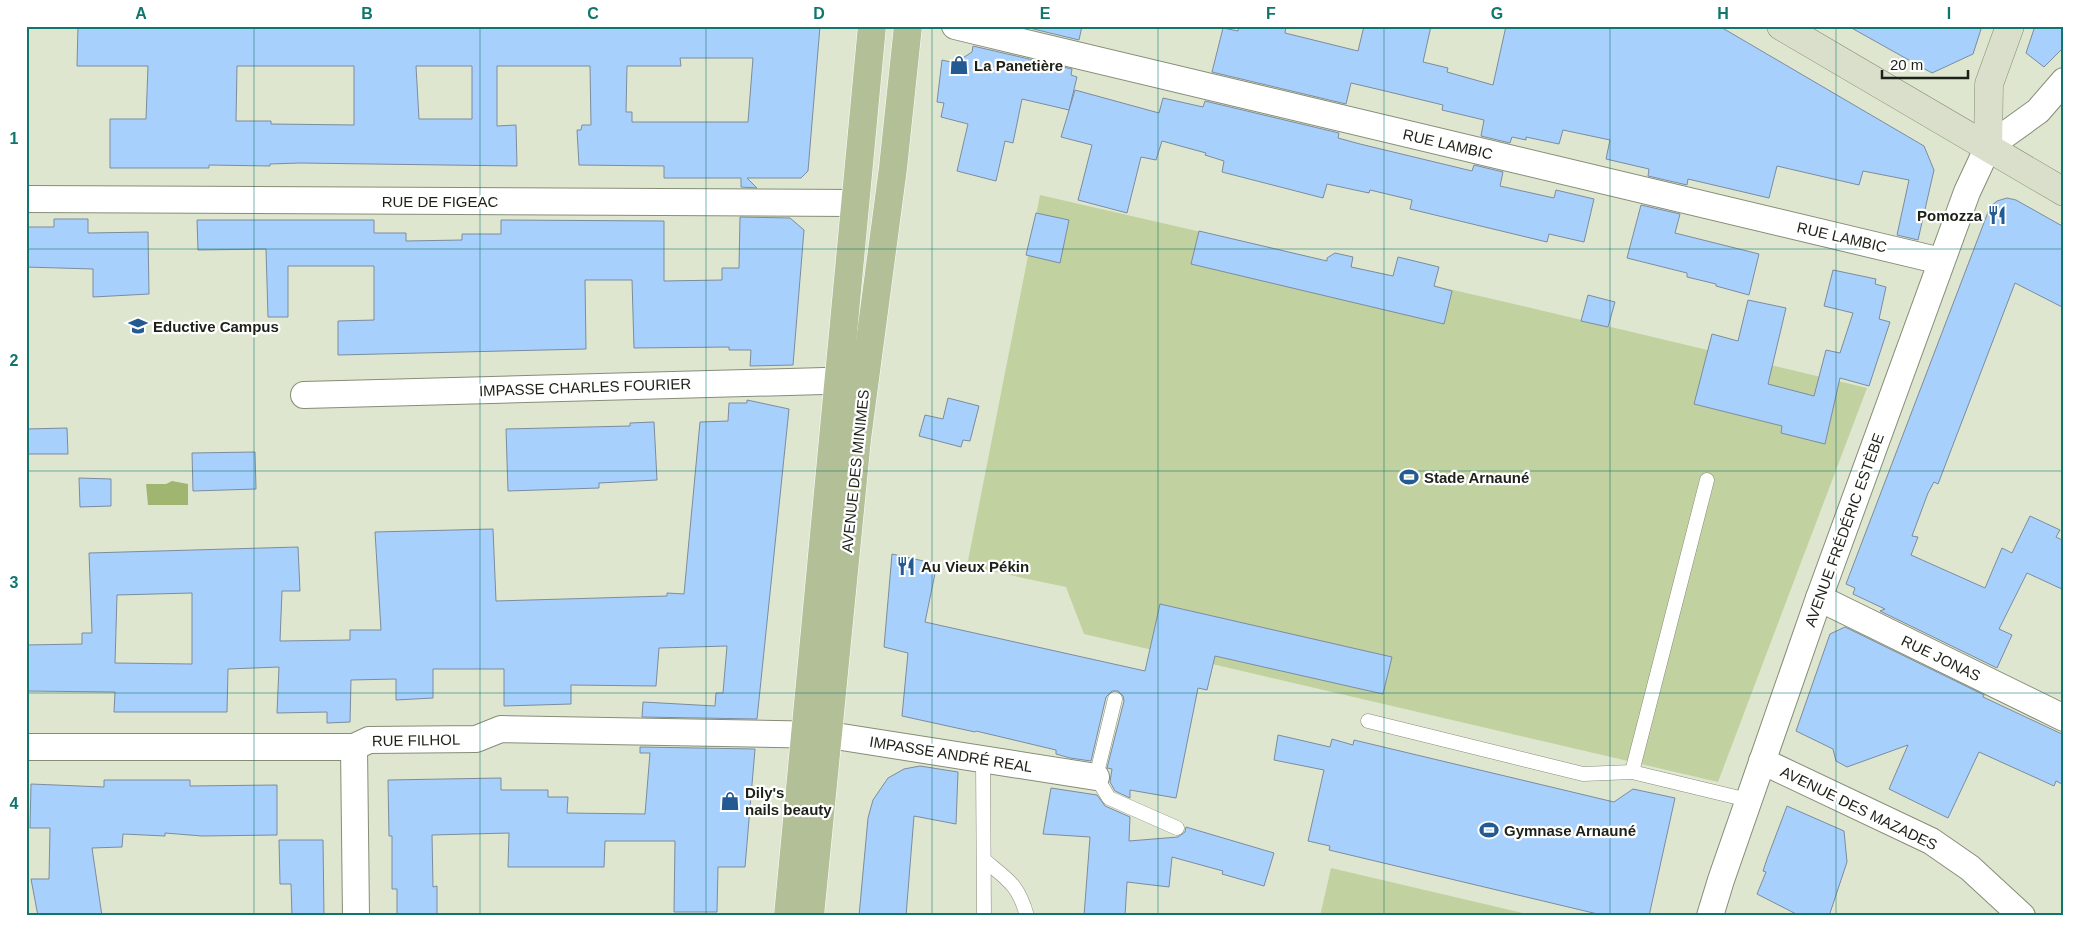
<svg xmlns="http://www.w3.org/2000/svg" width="2090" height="942" viewBox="0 0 2090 942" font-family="Helvetica,sans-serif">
  <rect width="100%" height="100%" fill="#dee6cf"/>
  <g fill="#c2d1a0">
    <path d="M1040,195l487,112 340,81 -149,394 -634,-148 -18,-47 -99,-21z"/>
    <path d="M1331,868l205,48h-216z"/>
  </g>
  <path fill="#a0b570" d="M172,481l16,3v21h-40l-2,-21h20z"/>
  <g fill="#a8d0fd" stroke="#7c8c9d" fill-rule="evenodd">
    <path d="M78,26h742l-12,145 -7,7h-54l10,10 -16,-1v-9h-77v-12l-85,-1 -2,-35h4l1,-5h9l-1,-59h-93v60l19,-1 1,41 -217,-3 -30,1v2l-61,-1v3h-99v-49h36l2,-53h-71zM680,58h73l-5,64h-116v-10h-6l1,-46h54zM237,66h117v59l-83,-1v-3h-35zM416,66h56v53h-53z"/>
    <path d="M1021,26h61l-3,14z"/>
    <path d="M1239,26h47l-1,7 73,18 6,-25h67l-8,36 25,6 -1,4 46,13 13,-59h213l205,120 10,24 -16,70 -21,-5 12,-55 -46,-9 -4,14 -82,-19 -8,32 -81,-19 -1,6 -39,-9 1,-7 -43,-10 4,-19 -47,-10 -4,14 -33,-7v3l-14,-3 -2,6 -29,-7 3,-16 -42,-10 1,-5 -62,-15 -30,-7 -5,21 -134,-32 11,-44 15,3z"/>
    <path d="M1848,26h134l-9,28 -41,19z"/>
    <path d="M2035,26h29v21l-20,20 -18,-14z"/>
    <path d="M973,46l99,23 -1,6 6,2 -8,33 -47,-11 -9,44 -8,-2 -9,40 -39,-10 11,-47 -27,-7 3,-14 -7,-1 5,-42 13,3 17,-11z"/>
    <path d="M1075,90l84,23 4,-15 40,9 2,-6 134,32 -1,5 22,6 112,27 2,-6 29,7 -3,14 54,12 2,-8 38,9 -10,43 -35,-8 -2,8 -137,-33 2,-9 -42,-10 -1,3 -42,-9 -4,14 -101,-26 2,-11 -19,-6 1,-2 -44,-12 -6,19 -15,-3 -14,56 -49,-13 14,-55 -31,-8z"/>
    <path d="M2007,198l9,2 48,27v81l-49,-25 -77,201 -4,-2 -6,11 -16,43 6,1 -7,18 74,33 17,-40 10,5 18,-37 30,14 -4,7 8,4v49l-37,-17 -28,56 13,6 -15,33 -117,-57 5,-2 -32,-15 2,-6 -9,-4 144,-377 7,-6z"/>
    <path d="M1641,205l39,9 -5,19 84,21 -10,41 -33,-9v-2l-29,-7v-4l-60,-15z"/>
    <path d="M1036,213l33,7 -9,43 -34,-8z"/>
    <path d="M740,217l50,1 14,12 -11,135 -43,1 1,-16h-22v-3l-95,1 -2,-68h-47l1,69 -248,6v-34l36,-1v-54h-86v51h-20l-2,-68 -68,1 -1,-30h177v13h32v8l56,-1v-6h39v-14l163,1v60l58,-1v-12h17z"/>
    <path d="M54,219h34v14l60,-1 1,62 -56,3v-28l-67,-2v-40h28z"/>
    <path d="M1199,231l128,30v-3l8,-5 18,4 -2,10 42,9 5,-19 41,10 -5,19 18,5 -8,33 -253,-60z"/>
    <path d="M1833,270l43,9 -1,5 11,3 -7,32 11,3 -21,64 -29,-8 -15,66 -44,-11 1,-7 -88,-22 18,-70 26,7 10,-41 38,8 -18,76 46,12 12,-46 14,3 13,-40 -29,-7z"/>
    <path d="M1588,295l27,7 -7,25 -27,-6z"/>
    <path d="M948,398l31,8 -9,35 -7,-1 -2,7 -42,-11 6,-21 18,4z"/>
    <path d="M747,400l42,9 -32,310 -115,-2 1,-15 72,4 1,-13h7l4,-47 -68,2 -3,38 -85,-1v19l-67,2v-37h-71v29l-37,2v-21l-45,1 -1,42 -23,1v-11l-50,1 2,-46 -51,2 -1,43h-113l1,-20 -89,-1v-46l56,-1v-11h10l-3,-80 209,-6 2,44h-18l-2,50 70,-1v-10h31l-6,-98 118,-3 3,72 171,-5v-3l17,1 16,-172 28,-1 1,-18h18zM192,593v71l-77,-1 2,-68z"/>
    <path d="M654,422l3,58 -58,3v5l-91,3 -2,-62 124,-3v-3z"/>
    <path d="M67,428l1,26h-42v-25z"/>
    <path d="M255,452l1,37 -63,2 -1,-38z"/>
    <path d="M79,478l32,1v27l-31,1z"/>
    <path d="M892,554l45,10 -12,58 220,49 15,-67 232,53 -9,37 -168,-38 -8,34 -9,-2 -22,110 -46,-8v8l-15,-7 -5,-9 2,-13 -5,-1 17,-67 -1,-5 -5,-5h-6l-6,6 -15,64 -21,-3 -14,-4v-4l-80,-19 -1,1 -73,-16 6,-63 -24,-6z"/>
    <path d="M1845,627l139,68 -1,2 81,38v50l-8,-4 -2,5 -75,-34 -31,66 -59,-29 19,-44 -61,22 -11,-6 -3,-12 -37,-18 34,-97z"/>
    <path d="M1278,735l52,12 2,-8 21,6 1,-5 260,62 19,-13 42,9 -26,118h-43l-277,-66 1,-4 -22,-5 16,-71 -50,-10z"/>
    <path d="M640,747l115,2 -10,118h-27l-1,45h-43l1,-71h-70l-1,26h-96l1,-34 -77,2 1,52 4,-1v30h-40v-27h-5v-53h-3l-1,-56 113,-2v12h47v7h20l-1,16 78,1 5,-61h-10z"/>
    <path d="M920,766l38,6 -2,52 -42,-8 -8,100h-47l9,-98 5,-18 15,-22 16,-9z"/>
    <path d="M104,780h86v6l87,-1v50l-75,1 -37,-3v3l-42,-2 -1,13 -30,1 10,68h-64l-7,-37h18l1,-51h-20l1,-44 73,3z"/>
    <path d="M1051,788l46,7 8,11 25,11 -1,24 49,-4 7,-5 1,-5 88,26 -10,33 -42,-12 1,-3 -51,-14 -3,30 -42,-5 -2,34h-41l6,-79 -47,-3z"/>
    <path d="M1787,806l57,25 3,31 -18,54h-29l-43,-22 9,-22 -3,-1 4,-12z"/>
    <path d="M279,840h44l1,76h-32l-1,-32h-11z"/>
  </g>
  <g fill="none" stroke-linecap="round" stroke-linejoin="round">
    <g stroke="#868d77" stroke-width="15">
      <g id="service">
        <path d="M1115,699l-19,78 13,21 68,30"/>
        <path d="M1368,721l215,53 49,-2 116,28"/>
        <path d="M983,759l1,157"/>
        <path d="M1632,772l75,-292"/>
        <path d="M984,860c24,20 34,24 43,56"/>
      </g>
    </g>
    <g stroke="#868d77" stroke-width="28">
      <g id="minor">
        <path d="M955,26l986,235"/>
        <path d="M26,199l828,4"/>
        <path d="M304,395l556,-15"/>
        <path d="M1819,598l245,120"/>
        <path d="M26,747h328l15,-7 107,-1 25,-10 328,6 267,42"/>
        <path d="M354,747l2,169"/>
        <path d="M1762,761l169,80 39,27 52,48"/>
        <path d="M1710,916l11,-36 98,-282 148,-406 21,-45 50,-36 26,-30"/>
      </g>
    </g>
    <g stroke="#868d77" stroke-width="29">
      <g id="secondary">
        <path d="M1781,26l283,166"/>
        <path d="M1988,147l1,-63 21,-58"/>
      </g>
    </g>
    <g stroke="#fff" stroke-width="29">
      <g id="primary">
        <path d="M788,916l84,-890"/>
        <path d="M810,916l47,-477 36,-271 15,-142"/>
      </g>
    </g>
    <use href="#service" stroke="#fff" stroke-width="14"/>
    <use href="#minor" stroke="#fff" stroke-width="26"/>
    <use href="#secondary" stroke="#d9dfcb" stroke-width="28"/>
    <use href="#primary" stroke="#b3bf97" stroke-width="28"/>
  </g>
  <path fill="none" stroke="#0f766e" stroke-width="1" stroke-opacity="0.55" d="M254,26v890M480,26v890M706,26v890M932,26v890M1158,26v890M1384,26v890M1610,26v890M1836,26v890M26,249h2038M26,471h2038M26,693h2038"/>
  <defs>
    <g id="shop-bare" transform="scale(1.5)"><path d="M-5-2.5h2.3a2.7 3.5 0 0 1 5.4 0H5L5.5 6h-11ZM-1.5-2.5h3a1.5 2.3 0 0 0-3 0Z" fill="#235a92" stroke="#fff" stroke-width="2.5" paint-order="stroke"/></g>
    <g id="restaurant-bare" transform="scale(1.5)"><path d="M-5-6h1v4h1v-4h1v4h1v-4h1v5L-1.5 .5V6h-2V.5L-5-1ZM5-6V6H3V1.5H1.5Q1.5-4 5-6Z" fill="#235a92" stroke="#fff" stroke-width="2.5" paint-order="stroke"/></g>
    <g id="university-bare" transform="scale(1.5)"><path d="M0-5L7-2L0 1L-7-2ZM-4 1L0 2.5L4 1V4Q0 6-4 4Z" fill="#235a92" stroke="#fff" stroke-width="2.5" paint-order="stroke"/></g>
    <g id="stadium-bare" transform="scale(1.5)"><path d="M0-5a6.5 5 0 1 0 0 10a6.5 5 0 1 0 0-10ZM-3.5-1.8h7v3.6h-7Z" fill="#235a92" stroke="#fff" stroke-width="2.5" paint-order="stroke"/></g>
  </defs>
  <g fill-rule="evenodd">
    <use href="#shop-bare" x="959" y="65"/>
    <use href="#restaurant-bare" x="1997" y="215"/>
    <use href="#university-bare" x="138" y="326"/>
    <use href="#stadium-bare" x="1409" y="477"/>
    <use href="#restaurant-bare" x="906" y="566"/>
    <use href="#shop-bare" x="730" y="801"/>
    <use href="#stadium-bare" x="1489" y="830"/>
  </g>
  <g text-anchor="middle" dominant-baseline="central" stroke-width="4.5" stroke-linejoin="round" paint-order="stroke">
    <g font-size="15" font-weight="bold" fill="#1e2118" stroke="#fff" text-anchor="start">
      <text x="974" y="65">La Panetière</text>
      <text x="1982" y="215" text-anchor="end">Pomozza</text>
      <text x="153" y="326">Eductive Campus</text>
      <text x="1424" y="477">Stade Arnauné</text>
      <text x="921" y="566">Au Vieux Pékin</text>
      <text x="745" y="792">Dily's<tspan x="745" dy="17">nails beauty</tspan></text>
      <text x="1504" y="830">Gymnase Arnauné</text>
    </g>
    <g font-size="15" fill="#1e2118" stroke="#fff">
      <text transform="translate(1448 144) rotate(13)">RUE LAMBIC</text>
      <text x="440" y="201">RUE DE FIGEAC</text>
      <text transform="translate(1842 237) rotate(13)">RUE LAMBIC</text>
      <text transform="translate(585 387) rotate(-2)">IMPASSE CHARLES FOURIER</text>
      <text transform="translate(855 471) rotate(-84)">AVENUE DES MINIMES</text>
      <text transform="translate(1844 530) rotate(-70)">AVENUE FRÉDÉRIC ESTÈBE</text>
      <text transform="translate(1941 658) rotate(26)">RUE JONAS</text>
      <text transform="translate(416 740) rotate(-1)">RUE FILHOL</text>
      <text transform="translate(951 754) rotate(9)">IMPASSE ANDRÉ REAL</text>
      <text transform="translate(1859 808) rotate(26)">AVENUE DES MAZADES</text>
    </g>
  </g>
  <rect width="2090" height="942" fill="none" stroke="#ffffff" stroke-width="55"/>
  <path d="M1882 70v8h86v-8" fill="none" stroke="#1e2118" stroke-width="2.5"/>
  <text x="1890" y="70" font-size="15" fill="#1e2118" stroke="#ffffff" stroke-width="4" paint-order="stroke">20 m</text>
  <rect x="28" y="28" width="2034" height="886" fill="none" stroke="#0f766e" stroke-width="2"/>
  <g font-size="16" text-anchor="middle" font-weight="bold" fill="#0f766e">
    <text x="141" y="19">A</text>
    <text x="367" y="19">B</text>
    <text x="593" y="19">C</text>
    <text x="819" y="19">D</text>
    <text x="1045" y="19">E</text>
    <text x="1271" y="19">F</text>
    <text x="1497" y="19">G</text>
    <text x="1723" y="19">H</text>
    <text x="1949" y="19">I</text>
    <text x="14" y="144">1</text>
    <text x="14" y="366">2</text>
    <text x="14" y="588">3</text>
    <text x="14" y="809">4</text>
  </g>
</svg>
